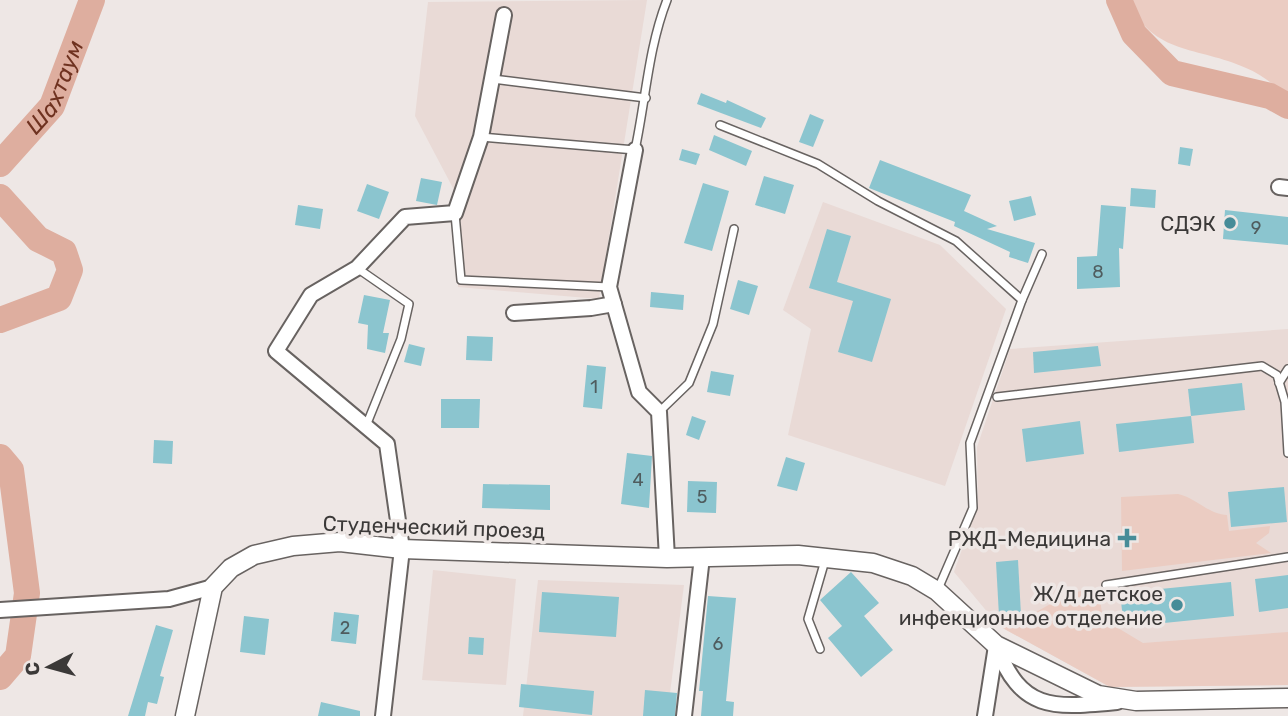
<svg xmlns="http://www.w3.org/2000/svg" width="1288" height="716" viewBox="0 0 1288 716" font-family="Rubik,sans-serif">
  <rect width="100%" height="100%" fill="#eee7e5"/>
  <g fill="#e9dad6">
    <path d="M647,0l-48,299 -141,-12 -4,-97 -39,-74 13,-114z"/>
    <path d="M823,202l117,43 66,64 -61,177 -157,-51 23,-106 -28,-19z"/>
    <path d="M1288,329v356l-178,2 -111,-61 -45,-54 24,-68 -1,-57 33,-98z"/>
    <path d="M433,570l83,9 -10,106 -84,-5z"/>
    <path d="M538,580l146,5 -17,131h-144z"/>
  </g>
  <g fill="#ebccc2">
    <path d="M1128,0h160v95c-13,-9 -27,-21 -42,-27 -48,-22 -93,-12 -118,-68z"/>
    <path d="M1178,494c18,4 30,20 49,21l2,16 41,-5 -1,7 -13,10 15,10 -149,18 -1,-74z"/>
    <path d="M1092,589l8,11 3,19 40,24 145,-11v53l-178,2 -111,-61c38,-7 57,-33 93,-37z"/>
  </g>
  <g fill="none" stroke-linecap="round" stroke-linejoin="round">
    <g stroke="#deae9f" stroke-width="26">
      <path d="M1119,0l15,34 38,39 98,23 18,10"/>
      <path id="s1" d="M0,164l52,-58 40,-106"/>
      <path d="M0,197l38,42 26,13 6,18 -11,28 -59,22"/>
      <path d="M0,457l11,13 16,123 -9,63 -18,21"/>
    </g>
  </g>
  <g fill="#8bc5cf">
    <path d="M701,93l25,10 1,-3 39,18 -5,10 -64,-24z"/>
    <path d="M810,114l14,6 -11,27 -14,-5z"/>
    <path d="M714,135l38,16 -6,15 -37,-16z"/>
    <path d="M1180,147l13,2 -3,17 -12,-2z"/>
    <path d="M682,149l18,5 -4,11 -17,-5z"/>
    <path d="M880,160l91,35 -7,16 33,15 -10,3 48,14 -7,20 -19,-6 1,-5 -56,-26 1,-4 -86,-34z"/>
    <path d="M764,176l30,9 -9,29 -30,-9z"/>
    <path d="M421,178l21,4 -5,23 -21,-4z"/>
    <path d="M703,183l26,8 -17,60 -28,-8z"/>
    <path d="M367,184l22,8 -10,27 -22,-8z"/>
    <path d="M1131,188l25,2 -1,18 -25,-2z"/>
    <path d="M1031,196l5,19 -22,6 -5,-20z"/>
    <path d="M298,205l25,4 -3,20 -25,-4z"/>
    <path d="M1101,205l25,2 -3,42 -4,-1 1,39 -43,2v-32l20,-1z"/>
    <path d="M1225,210l63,7v28l-65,-6z"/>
    <path d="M827,229l24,7 -14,46 54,17 -19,63 -34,-10 15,-51 -44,-13z"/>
    <path d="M738,280l20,6 -9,29 -19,-6z"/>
    <path d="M651,292l33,3 -1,15 -33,-3z"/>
    <path d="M364,295l26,5 -7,33h6l-4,20 -18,-4 1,-24 -10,-2z"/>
    <path d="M467,336l26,1 -1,24 -26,-1z"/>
    <path d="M409,344l16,4 -4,18 -17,-4z"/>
    <path d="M1098,346l3,20 -67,7 -1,-21z"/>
    <path d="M587,365l19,2 -4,42 -19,-2z"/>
    <path d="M711,371l23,4 -4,21 -23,-4z"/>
    <path d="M1242,383l3,27 -54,6 -3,-27z"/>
    <path d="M441,399h39l-1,29h-38z"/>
    <path d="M692,416l14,5 -7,19 -13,-5z"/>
    <path d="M1191,416l3,27 -75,9 -3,-28z"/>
    <path d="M1080,421l4,33 -58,8 -4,-33z"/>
    <path d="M154,440l19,1 -1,23 -19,-1z"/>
    <path d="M627,453l25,3 -3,52 -28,-4z"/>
    <path d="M786,457l19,6 -8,28 -20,-5z"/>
    <path d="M688,481l29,1 -1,31 -29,-1z"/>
    <path d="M483,484l67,1v25l-68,-2z"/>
    <path d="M1284,487l3,35 -56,5 -3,-35z"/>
    <path d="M1018,560l3,55 -22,1 -3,-54z"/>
    <path d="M851,572l28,31 -15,13 29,34 -32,27 -33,-39 14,-12 -22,-26z"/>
    <path d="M1288,575v33l-29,4 -4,-33z"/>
    <path d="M1231,582l3,34 -110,11 -4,-34z"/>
    <path d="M542,592l77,5 -3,40 -77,-5z"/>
    <path d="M708,596l28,2 -10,103 8,1 -1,14h-32l2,-25h-4z"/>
    <path d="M334,612l25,3 -3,29 -25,-3z"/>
    <path d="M244,616l25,3 -4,36 -25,-3z"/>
    <path d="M156,625l17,5 -13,46 4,1 -7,27 -9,-2 -3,14h-17z"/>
    <path d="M469,637l15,1 -1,17 -15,-1z"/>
    <path d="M521,684l73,7 -2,24 -73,-8z"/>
    <path d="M645,690l32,3 -2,23h-32z"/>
    <path d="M321,702l39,9v5h-42z"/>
  </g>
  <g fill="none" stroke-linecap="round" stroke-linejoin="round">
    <g stroke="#686361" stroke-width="10">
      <g id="service">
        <path d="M493,79l153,19"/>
        <path d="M720,125l98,39 60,37 78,40 66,59 -52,143 3,65 -35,81"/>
        <path d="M481,137l154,13c11,-51 13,-101 32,-150"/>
        <path d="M455,214l6,66 148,7"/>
        <path d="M357,268l52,36 -8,35 -35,87"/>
        <path d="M1022,300l20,-46"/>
        <path d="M1279,383l9,-14"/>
        <path d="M997,397l265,-31 15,9 8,27 3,51"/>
        <path d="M659,412l30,-29 24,-59 21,-95"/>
        <path d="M1106,585l182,-28"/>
        <path d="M820,649l-12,-30 18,-62"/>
      </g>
    </g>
    <g stroke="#686361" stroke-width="18">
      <g id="minor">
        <path d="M635,150l-26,137 30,105 20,20 8,146"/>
        <path d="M1279,187l9,1"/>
        <path d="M514,313l77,-5 23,-4"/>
        <path d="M0,610l169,-11 44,-12"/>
        <path d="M996,645c25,67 57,63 121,57"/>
        <path d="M383,716l19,-167 -15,-105 -111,-93 35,-56 46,-27 48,-51 50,-4 26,-76 23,-122"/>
        <path d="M684,716l18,-159"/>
        <path d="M985,716l11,-70"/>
      </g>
    </g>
    <g stroke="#686361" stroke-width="21">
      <path id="tertiary" d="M185,716l28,-129 18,-19 23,-13 39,-9 47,-4 62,7 265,9 131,-3 75,8 39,13 25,15 59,54 102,50 38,6 152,-3"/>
    </g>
    <use href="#service" stroke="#fff" stroke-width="7"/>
    <use href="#minor" stroke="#fff" stroke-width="14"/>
    <use href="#tertiary" stroke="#fff" stroke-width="18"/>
  </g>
  <g fill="#468c98" stroke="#eee7e5" stroke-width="2.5">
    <circle cx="1230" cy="223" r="7"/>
    <path d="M1123.5 527.5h7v7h7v7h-7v7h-7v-7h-7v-7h7z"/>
    <circle cx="1177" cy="605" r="7"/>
  </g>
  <g text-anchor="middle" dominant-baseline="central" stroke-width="7" stroke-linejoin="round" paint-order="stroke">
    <g font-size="18" fill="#4f5c5e">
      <text x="1256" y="228">9</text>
      <text x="1098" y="272">8</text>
      <text x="594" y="387">1</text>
      <text x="638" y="480">4</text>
      <text x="702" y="497">5</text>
      <text x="345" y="628">2</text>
      <text x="718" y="644">6</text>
    </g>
    <g font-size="21" fill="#3b3938" stroke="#eee7e5" text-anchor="end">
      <text x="1216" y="223">СДЭК</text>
      <text x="1111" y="538">РЖД-Медицина</text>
      <text x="1163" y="593">Ж/д детское<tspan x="1163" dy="24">инфекционное отделение</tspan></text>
    </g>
    <g font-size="21" fill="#3b3938" stroke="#eee7e5">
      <text transform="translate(434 527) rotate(2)">Студенческий проезд</text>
    </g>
    <g font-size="23" font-style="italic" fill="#6f3220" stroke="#eee7e5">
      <text stroke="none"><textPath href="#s1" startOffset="96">Шахтаум</textPath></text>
    </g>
  </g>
  <g transform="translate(49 667) rotate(264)" stroke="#eee7e5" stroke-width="5" paint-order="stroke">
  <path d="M0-5L12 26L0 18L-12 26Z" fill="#3b3938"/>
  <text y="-10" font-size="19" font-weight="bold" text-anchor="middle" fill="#3b3938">С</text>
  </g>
</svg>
